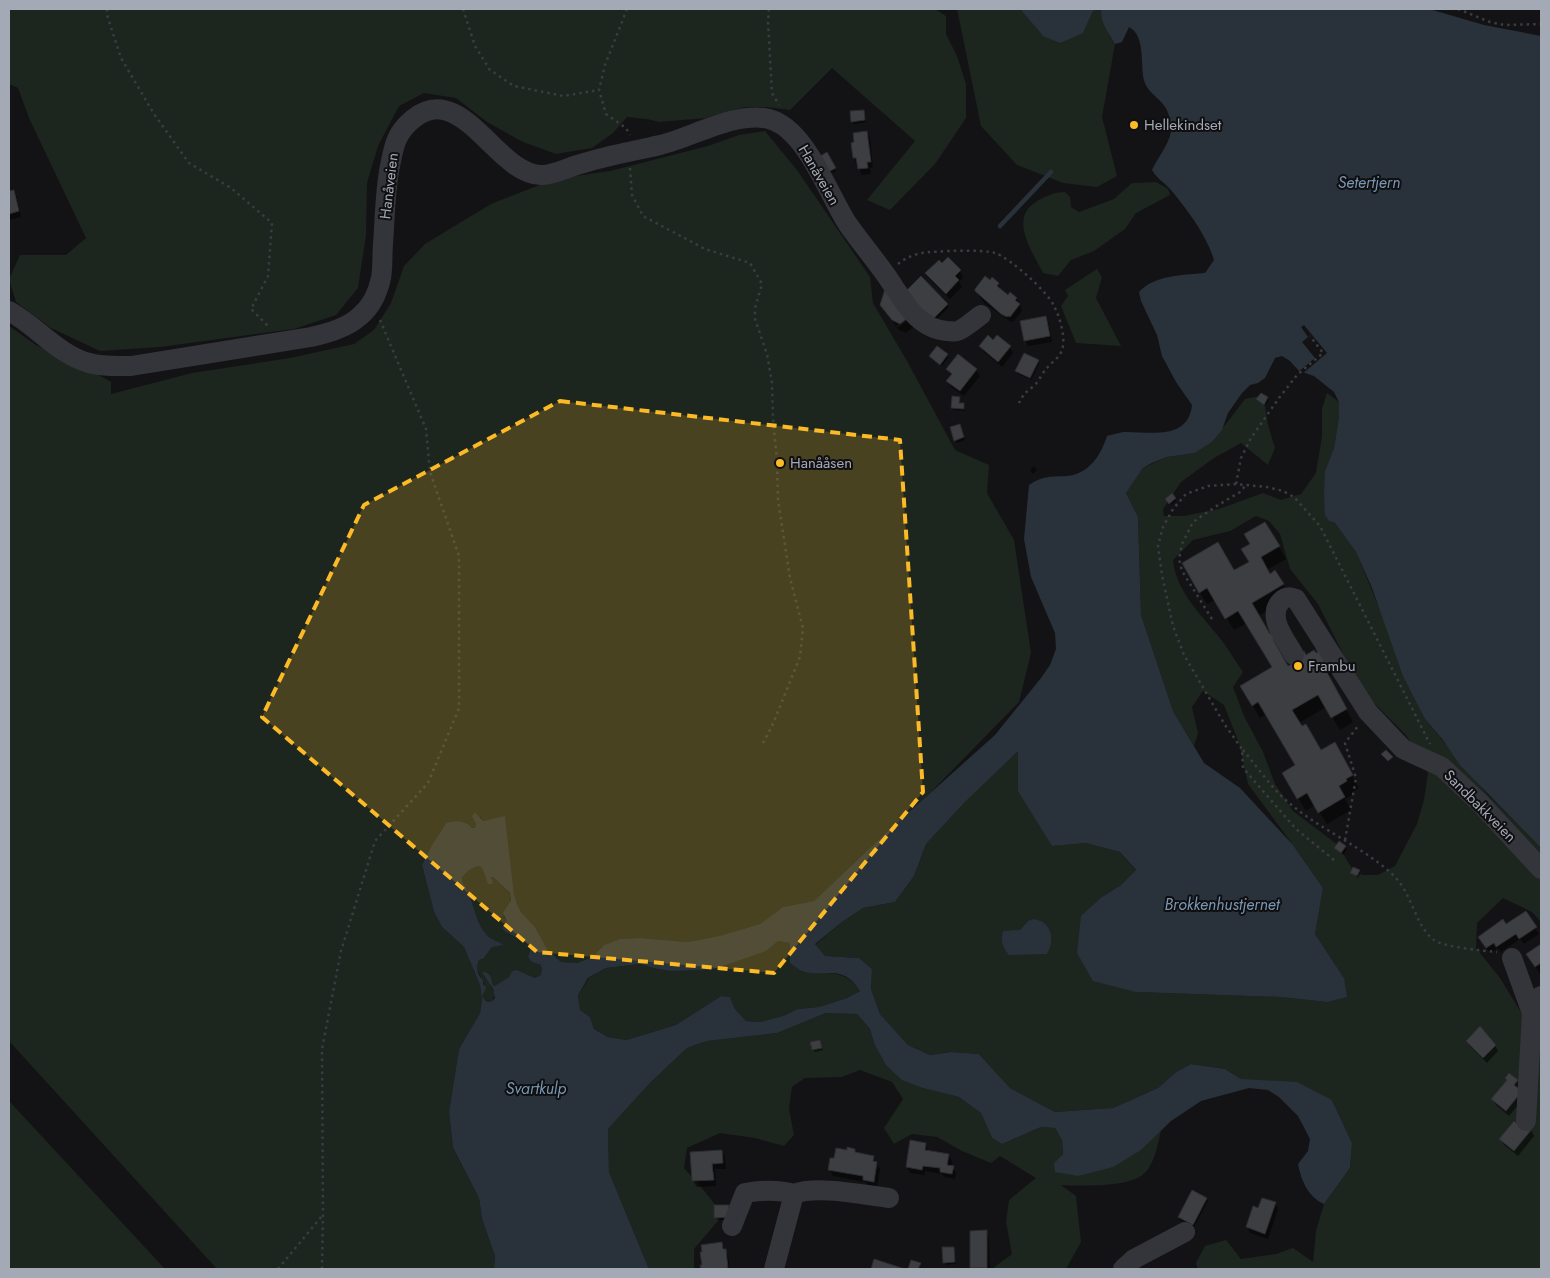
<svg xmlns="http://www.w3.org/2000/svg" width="1550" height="1278" viewBox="0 0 1550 1278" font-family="Jost,sans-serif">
  <rect width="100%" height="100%" fill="#131315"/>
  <g fill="#1d251f" fill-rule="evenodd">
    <path d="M9,9h926l11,7v18l11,22 9,28v34l-31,46 -45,46 -23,-10 48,-59 -83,-73 -42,42 -23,-3h-22l-39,11 -47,4 -12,-3 -20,-2 -14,16 -21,15 -36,6 -33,-12 -36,-20 -31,-24 -32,-5 -25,13 -21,40 -11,37 -1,52 -8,53 -22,27 -42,14 -134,18 -60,4 -49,-23 -35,-26 -7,-23 11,-24h46l20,-17 -57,-120 -11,-30 -9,-4z"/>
    <path d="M957,9h63l23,27 40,-3 10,-22 8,-2c-1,14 7,23 14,35l-13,73 15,59 -20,11 -34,-4 -46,-18 -36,-39z"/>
    <path d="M765,131l32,39 73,107 3,26 34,58 48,89 34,15 -2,28 27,47 17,113 -12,49 -89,91 -41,37 -75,71 -31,6 -23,17 -41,12 -31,6 -48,-4 -20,1 -16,6 -12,12 -15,6 -16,-1 -14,-13 -12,-22 -14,-15 -4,-8 -3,-10 -9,-77 -22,4 -3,-5 -5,12 -29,-5 -14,22 -10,20 12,47 8,15 22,20 16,38 2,15 -2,13 -21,36 -10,63 4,37 26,49 3,21 13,37 -1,13h-277l-208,-228v-715l27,19 61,29 14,8v12l81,-21 98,-15 64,-14 20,-14 17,-27 13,-37 21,-22 66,-40 64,-25 55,-8 98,-25 31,-11z"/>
    <path d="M1156,182l12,7 2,6 -34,18 -11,16 -31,22 -23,9 -13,16 -15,-3c-11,-22 -36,-56 -4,-73 10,-5 15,-8 26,-8l5,5 1,10 8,5 35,-13 18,-16z"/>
    <path d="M1097,269l5,8 -6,21 25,48 -45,-3 -15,-37 7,-10 -3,-6z"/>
    <path d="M1327,393l12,9v15l-5,31 -9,23 4,50 6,2 21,29 69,167 62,75 54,54v74l-9,-10 -29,-14 -26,25 -1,25 24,30 22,36 18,23 1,-2v234h-343l-2,-6 9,-17 21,-6 15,19 35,-5 17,-6 20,14 3,-31 8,-27 26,-36 2,-25 -20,-43 -91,-21 -16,-10 -34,-5 -15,8 -18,16 -45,20 -58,4 -45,-24 -31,-34 -28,-2 -21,3 -22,-10 -28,-31 -9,-25 1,-20 -13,-11 -34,-2 -10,-11 27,-23 21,-14 32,-6 19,-26 12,-32 39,-42 53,-52 34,96 34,-3 34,9 16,19 -15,14 -19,12 34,95 145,5 46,5 17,-24 -29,-44 8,-46 -30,-43 -45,-61 -9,-41 -15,-38 -21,-14 -11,16 6,26 -4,13 -21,-35 -32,-96 -3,-98 -12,-24 17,-25 24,-11 28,-4 17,-11 33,-43 15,-3 5,10 3,19 7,23 -7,17 -27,-22 -27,15 -33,24 -18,27 1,7h20l35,-7 44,-16 18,7 20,-6 15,-21 6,-37v-27zM1256,516l13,5 11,13 10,35 28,35 43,86 45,45 22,38 -4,27 -7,24 -22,42 -17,9h-16l-11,-8 -13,-22 -45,-34 -18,-27 -12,-32 -19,-36 -11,-29 10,-15c-7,-10 -13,-20 -20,-30 -19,-25 -47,-49 -50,-82l20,-20 37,-9zM1028,921l19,33h-20l-7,-24z"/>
    <path d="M479,866l3,2 4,11 7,3 -2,-3 2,-2c18,19 23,14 10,40l4,4 1,13 19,7 4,6 -3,10c3,5 6,7 12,7l3,4 -2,8 -6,2 -18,-8 -4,1 -4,6 -14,10 -2,-1 -1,-6 -5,-2 8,17 -3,6 -4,1 -5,-5 -1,-5 4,-3c-2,-3 -2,-6 -3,-8 -4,-8 -8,-12 -4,-21l6,-3 7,-10 10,-2v-1c-4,-3 -10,-4 -14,-8 -12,-12 -13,-29 -20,-44 -2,-6 -6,-8 -6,-15 5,-5 10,-10 17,-11z"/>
    <path d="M777,941l13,2 1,9 23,21c20,-1 34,0 46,18l-13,7 -28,9 -21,2 -15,7 -23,6 -14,-1 -11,-12 -5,-12 -9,-1 -45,29 -50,15 -18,-3 -14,-8 -4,-12 -10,-7 -2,-15 11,-17 17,-10 34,-4 13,4 113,-17z"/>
    <path d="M826,1013l31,1 13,15 4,14 50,45 35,9 22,16 11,25 10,6 39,-17 14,1 7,12 1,14 -9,9 87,-13 20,-20c-3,14 -7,38 -20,46 -16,11 -61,10 -80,9l15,11 5,46 -15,27h-74l20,-15 -6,-32 3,-22 27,-22 -36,-22 -9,7 -29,-12 -25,-14 -25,-3 -18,10 -10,-16 19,-29 -11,-17 -32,-12 -18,7 -37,1 -13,9 -3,22 5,26 -10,11 -29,-8 -35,-5 -33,15 -3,20 22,25 17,22 -29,34v20h-45l-40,-97 -1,-43 42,-46 37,-35 20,-7 70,-8z"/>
    <path d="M9,1101l156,168h-156z"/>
  </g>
  <g fill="#29323a" fill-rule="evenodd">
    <path d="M1020,9h81l-8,2 -10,22 -23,10 -17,-7z"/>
    <path d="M1101,9h328l55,16 57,11v812l-81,-83 -17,-25 -18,-21 -22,-43 -31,-88 -16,-36 -21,-29 -6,-2 -4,-6 -1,-21 1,-23 9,-23 5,-31v-15l-5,-10 -20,-16 -15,-5 -9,-10 -8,-5 -7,2 -10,20 -7,5 -8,2 -8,8 -14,20 -6,17 -10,12 -17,11 -28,4 -15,6 -9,5 -17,25 12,24 3,98 32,96 31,52 36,25 53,57 30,43 -8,46 29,44 3,19 -20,5 -46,-5 -145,-5 -43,-11 -16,-28 4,-37 21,-19 19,-12 15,-15 -16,-18 -34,-9 -34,3 -34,-55v-40l-53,51 -39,42 -12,32 -19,26 -32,6 -21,14 -27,22 10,12 34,2 13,11 -1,20 9,25 28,31 22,10 21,-3 28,2 31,34 45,24 58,-4 45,-20 18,-16 15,-8 34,5 16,10 56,3 35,18 20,43 -2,25 -26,36c-16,-7 -23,-24 -26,-40l10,-13 2,-12 -12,-23 -19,-19 -11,-7 -19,-2 -48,13 -30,20 -30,29 -28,17 -35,9 -23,-4 -1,-9 9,-9 -1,-14 -7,-12 -14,-1 -39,17 -10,-6 -11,-25 -22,-16 -36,-9 -21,-8 -16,-15 -12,-22 -4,-14 -13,-15 -31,-1 -49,20 -70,8 -20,7 -37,35 -42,46 1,43 40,97h-155l1,-13 -13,-37 -3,-21 -26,-50 -4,-36 10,-63 21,-36 2,-13 -2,-15 -16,-38 -22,-20 -8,-15 -12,-47 10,-20 14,-22c10,-2 19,-3 26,5h3l1,-4 -4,-8 3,-4 8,9 22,-5 9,78 3,10 4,8 14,15 12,22 14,13 16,1 15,-6 12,-12 16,-6 20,-1 48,4 31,-6 41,-12 23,-17 31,-6 75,-71 106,-95 46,-57 9,-13 6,-16 -1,-16 -24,-56 -7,-38 5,-54c15,-10 22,-8 38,-9 22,-2 34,-21 40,-40 5,-1 11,-3 16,-4 25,-1 65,10 69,-27l-16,-23 -14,-26 -5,-21 -16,-34 -2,-9c15,-17 45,-17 66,-19l9,-13c-8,-26 -26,-49 -43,-70 -7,-8 -14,-11 -19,-20 6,-13 16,-24 19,-38 0,-3 -1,-8 -1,-11 -2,-21 -19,-23 -25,-38 -6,-15 2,-47 -16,-56l-7,15 -7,2c-7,-12 -15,-21 -14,-35zM479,866l3,2 6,16h4l1,-2 -2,-4 2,-1 17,16 1,7 -8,13 4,8 -5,7c8,10 22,9 29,19l-3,10c3,5 6,7 12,7l2,4 -1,7 -6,3 -18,-8 -5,1 -3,6 -14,9h-2c-1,-7 -3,-15 -11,-14l11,17 2,9 -3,3 -4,1c-10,-7 -3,-8 -2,-15l-3,-3v-4c-6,-6 -7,-12 -4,-20l5,-2 8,-11 11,-2 -1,-1c-4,-3 -10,-4 -14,-8 -12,-12 -13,-29 -20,-44 -2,-6 -6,-8 -6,-15 5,-5 10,-10 17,-11zM778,941l12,2v20c3,2 7,5 10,7 22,10 41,-9 60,21l-13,7 -28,9 -21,2 -15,7 -23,6 -14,-1 -11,-12 -5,-12 -9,-1 -45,29 -50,15 -18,-3 -14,-8 -4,-12 -10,-7 -2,-15 10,-17 18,-10 34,-4 13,4 19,3 42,-2 52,-18z"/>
    <path d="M1034,919c3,1 9,2 11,5 9,8 7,21 2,30l-38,1c-6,-8 -9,-13 -6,-24l17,-1 8,-9z"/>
  </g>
  <path fill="#131315" d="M1304,325l23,28 -26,22 -4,-2 18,-15 -13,-16 6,-5 -7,-10z"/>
  <g fill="#0007">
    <path d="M863,111l3,11 -12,2 -2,-3z"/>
    <path d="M866,132l4,6 3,29 -3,1 1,6 -9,1 -8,-17z"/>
    <path d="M827,154l9,17 -8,4z"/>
    <path d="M14,191l3,6 4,20 -12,3v-28z"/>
    <path d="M948,259l12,12 3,6 -4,5 3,5 -12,12 -20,-20 -3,-5 15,-9z"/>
    <path d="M921,278l28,29 -16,16z"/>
    <path d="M998,284l3,7 7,6 8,1 4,6 2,7 -9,11 -1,-1 -1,1 -27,-19 -8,-12z"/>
    <path d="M881,305l26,12 -11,9z"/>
    <path d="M1046,318l3,6 3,18 -24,4 -3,-6z"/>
    <path d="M909,319l4,8 -7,6 -7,-3 -2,-2z"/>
    <path d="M994,341l16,6 3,6 -11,14 -18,-15 -3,-6z"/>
    <path d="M947,355l1,3 -6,8 -11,-10z"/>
    <path d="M958,356l18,14 4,6 -16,20 -13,-9 -3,-6 4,-5 -4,-7z"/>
    <path d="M1038,361l1,3 -8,16 -13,-6 -1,-3z"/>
    <path d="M1261,394l8,6 -4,6 -7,-7z"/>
    <path d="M959,398l1,7h3l2,2v4l-12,-1 -1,-2z"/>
    <path d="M961,428l4,12 -8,3 -2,-3z"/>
    <path d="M1034,466l3,4 -4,4 -3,-4z"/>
    <path d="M1175,499l1,2 -5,4 -3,-4z"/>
    <path d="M1265,523l21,36 -19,11 3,5 5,-3 15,25 -32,19 12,20 3,-2 10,18 -3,2 8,13 18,-10 13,-4 15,20 -6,3 25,46 -13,8 -14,-23 -27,16 22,28 13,-7 25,44 -7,4 1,3 -8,4 6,11 -24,14 -12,-19 -9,6 -23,-38 14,-8 -31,-51 -6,4 -18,-31 31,-19 -26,-45 -13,7 -18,-30 -9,4 -24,-40 51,8 16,-10 2,-18z"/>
    <path d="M1345,847l2,2 -4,6 -7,-7z"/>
    <path d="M1359,871l1,3 -2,4 -6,-5z"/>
    <path d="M1525,913l14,21 -15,10 -4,-5 -19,13 -3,-4 -8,5 -7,-10z"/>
    <path d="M1541,945v31l-13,-22z"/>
    <path d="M820,1041l3,9 -8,2 -2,-2z"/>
    <path d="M1467,1042l28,3 3,6 -11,12 -16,-16z"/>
    <path d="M1517,1081l7,17 -15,18 -13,-11 -3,-6z"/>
    <path d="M1531,1130l3,6 -16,20 -14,-11 -3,-6z"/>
    <path d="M925,1144l4,8 19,3 4,6 -1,6h2l3,6 -1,6 -10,-2 -3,-3 -17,-3v4l-15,-2 -3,-6z"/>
    <path d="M854,1150l2,3 17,5 7,11 -3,18 -9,-2 -3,-3 -32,-6 -3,-6 18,-18z"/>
    <path d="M722,1151l3,6 1,12h-11l1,17 -19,1 -4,-6 -1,-28z"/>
    <path d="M1206,1199l2,2 -14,26 -14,-7 -1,-3z"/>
    <path d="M1275,1203l3,6 -10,30 -18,-6 -3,-6 12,-17z"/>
    <path d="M715,1207l15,13h-13z"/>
    <path d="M971,1232h15l3,6 1,31 -19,-1z"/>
    <path d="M722,1244l6,12 2,13h-28l-1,-3z"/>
    <path d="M954,1248l2,16 -10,1 -2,-3z"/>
  </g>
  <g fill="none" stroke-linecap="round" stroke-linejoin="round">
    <path stroke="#29323a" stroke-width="4.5" d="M1000,226l51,-54"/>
  </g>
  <g fill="#3d3e42" stroke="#2d2d31">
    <path d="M864,110l1,10 -14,2 -1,-11z"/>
    <path d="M867,131l4,31h-4l1,6 -10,1 -2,-11h-3l-2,-15 3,-1 -1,-9z"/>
    <path d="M827,152l9,16 -10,5 -9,-15z"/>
    <path d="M14,190l5,21 -10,3v-23z"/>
    <path d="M948,257l13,13 -6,6 4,4 -13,14 -21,-21 14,-13 3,3z"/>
    <path d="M921,276l27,28 -17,17 -28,-27z"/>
    <path d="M985,276l5,4 2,-3 7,6 -2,3 11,9 2,-3 7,6 -2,2 5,4 -10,13 -2,-1 -1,1 -6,-3 -26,-23v-2z"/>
    <path d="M886,286l23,31 -9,7 -8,-4 -12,-15z"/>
    <path d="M1046,316l4,20 -26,5 -4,-20z"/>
    <path d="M988,335l5,5 4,-5 14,11 -13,16 -19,-16z"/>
    <path d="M937,346l11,8 -8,11 -11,-9z"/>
    <path d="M1024,353l15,7 -9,18 -15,-7z"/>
    <path d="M958,354l19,15 -17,22 -14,-10 6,-7 -6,-5z"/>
    <path d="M1261,393l7,4 -4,8 -8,-6z"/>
    <path d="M952,396l8,1 -1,6h5v6l-13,-1z"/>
    <path d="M960,424l4,13 -10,4 -4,-14z"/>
    <path d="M1172,493l4,5 -7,6 -4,-5z"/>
    <path d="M1265,522l15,24 -19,11 9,17 5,-4 9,14 -32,19 18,31 3,-2 1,9 14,25 7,-4 -3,-4 12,-7 2,4 8,-5 2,3 2,-1 -2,-3 4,-2 8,13 -6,3 25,46 -16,9 -13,-23 -26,15 10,16 4,-2 15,26 14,-8 18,33 -7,4 1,2 -8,5 6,11 -27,16 -11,-20 -10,6 -15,-26 13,-8 -37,-63 -6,4 -12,-20 32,-19 -34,-56 -13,8 -18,-31 -8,5 -17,-30 36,-21 16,28 15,-8 -8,-13 9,-5 -6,-10z"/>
    <path d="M1386,750l7,7 -5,4 -7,-7z"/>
    <path d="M1339,841l7,5 -5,7 -7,-5z"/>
    <path d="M1353,867l7,3 -3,6 -7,-3z"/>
    <path d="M1526,911l11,16 -18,12 -3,-5 -20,13 -2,-4 -8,5 -8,-11 25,-18 3,5z"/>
    <path d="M1541,944v19l-6,4 -9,-13z"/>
    <path d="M1480,1026l16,19 -13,13 -17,-17z"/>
    <path d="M820,1040l2,8 -10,2 -2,-8z"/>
    <path d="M1509,1073l9,7 -4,5 8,6 -16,20 -15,-12 16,-19 -2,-2z"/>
    <path d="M1519,1119l13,10 -18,22 -15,-12 15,-18 2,2z"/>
    <path d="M910,1140l16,3 -1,7 24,4 -2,11 7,1 -2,8 -12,-2v-4l-17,-2 -1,4 -16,-3z"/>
    <path d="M847,1147l8,2v3l19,4 -1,5 4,1 -3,20 -11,-2v-4l-35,-6 2,-12h4l2,-10 11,2z"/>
    <path d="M722,1150l1,13 -11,1 2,16 -22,1 -2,-29z"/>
    <path d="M1192,1190l15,8 -14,27 -15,-8z"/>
    <path d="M1262,1198l14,4 -11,32 -19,-7 7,-21 5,2z"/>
    <path d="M714,1205h15v12l-15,1z"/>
    <path d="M987,1230v38h-17v-37z"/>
    <path d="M722,1242l1,7h3l2,20h-27l-1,-4h2l-2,-13h2l-1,-7z"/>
    <path d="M942,1247h12l1,15 -12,1z"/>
    <path d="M874,1259l31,10h-34z"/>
    <path d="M911,1260l10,3 -3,6h-10z"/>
  </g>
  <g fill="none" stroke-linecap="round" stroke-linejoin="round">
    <g stroke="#3a3c42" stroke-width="2.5" stroke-dasharray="2.5 4" stroke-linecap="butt">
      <path d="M107,9v6l14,43 33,56 35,49 42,25 41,35 -4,53 -17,33 17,17"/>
      <path d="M463,9l12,37 15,24 24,16 49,10 36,-6"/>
      <path d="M627,9l-22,56 -6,25 7,24 20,14 4,7"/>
      <path d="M769,9l-1,13 4,71 7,12"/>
      <path d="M1458,9l32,13 14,3 37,-1"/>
      <path d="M630,168l2,27 11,21 62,33 45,14 12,21 -7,24v11l12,35 5,29 1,36 4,42 1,39 12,78 13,50 -3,29 -28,69 -9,17"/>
      <path d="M898,264c7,-6 15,-9 24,-11 13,-2 62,-4 73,0 15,5 53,39 59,53 6,11 12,32 8,44 -2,7 -10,12 -15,18 -5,5 -8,13 -13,18 -9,7 -10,7 -15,17"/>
      <path d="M1236,484l5,-26 10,-20 28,-40 18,-23 26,-22 -13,-17"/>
      <path d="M1212,619l-30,-48 -3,-12 3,-15 11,-22 22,-15 25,-15 6,-7"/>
      <path d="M1243,750c16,19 31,42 51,57 31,25 71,41 100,69 18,17 21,50 40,64 9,7 50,11 63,12"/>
      <path d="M1345,840l11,-62 -11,-35 13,-17"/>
      <path d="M1334,860l-38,-31 -53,-61 -1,-19 -17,-24 -41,-70 -11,-29 -11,-51 -4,-29 5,-19 10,-18 13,-15 22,-8 28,-2 31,3 16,4 11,6 26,29 110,218"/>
      <path d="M278,1269l44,-53"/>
      <path d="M322,1269l1,-54 -1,-166 19,-98 34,-110 53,-58 31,-75v-152l-29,-84 -4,-43 -46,-109"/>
    </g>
    <g stroke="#34353b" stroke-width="20">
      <path d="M9,311c28,15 48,43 80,52 14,4 28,3 42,3l180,-29c17,-4 36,-9 49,-21 11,-9 18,-24 21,-38 2,-11 1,-23 2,-34 2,-27 2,-53 7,-78 4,-21 6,-33 23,-47 49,-40 84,57 129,56 14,0 28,-9 42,-12 25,-8 51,-12 76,-18 33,-8 76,-34 109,-26 36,9 59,74 78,104 13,19 28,36 41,55 15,22 29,51 59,53 3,0 7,1 10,0 6,-1 18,-12 24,-16"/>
      <path d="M1294,655c-8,-15 -28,-38 -13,-54 5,-5 9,-4 15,-2l72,113 35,37 39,18 38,36 61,66"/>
      <path d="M1512,958l20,55"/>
      <path d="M1526,1121l6,-108 9,-17"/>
      <path d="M732,1226l13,-33c17,-3 32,-4 49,1"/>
      <path d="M774,1269l20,-75c23,-9 69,1 95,4"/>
      <path d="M1123,1269l11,-10 51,-27"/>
    </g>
  </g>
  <path fill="#fbba26" fill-opacity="0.2" stroke="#fbba26" stroke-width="4" stroke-dasharray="10 6" stroke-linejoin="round" d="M560,401l340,39 23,352 -149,181 -237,-21 -275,-235 102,-212z"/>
  <g fill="#fbba26" stroke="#0f0e10" stroke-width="2">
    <circle cx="1134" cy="125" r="5"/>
    <circle cx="780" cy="463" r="5"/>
    <circle cx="1298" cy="666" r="5"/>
  </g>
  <g text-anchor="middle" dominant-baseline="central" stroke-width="4" stroke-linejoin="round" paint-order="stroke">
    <g font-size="15" fill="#a4a9b6" stroke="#0f0e10" text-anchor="start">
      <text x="1144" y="125">Hellekindset</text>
      <text x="790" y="463">Hanååsen</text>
      <text x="1308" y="666">Frambu</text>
    </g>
    <g font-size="15" fill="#a4a9b6" stroke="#0f0e10">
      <text transform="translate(819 175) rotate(60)">Hanåveien</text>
      <text transform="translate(389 186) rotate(-83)">Hanåveien</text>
      <text transform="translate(1480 806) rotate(45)">Sandbakkveien</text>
    </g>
    <g font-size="16" font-style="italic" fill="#7997b4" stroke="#0f0e10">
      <text x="1369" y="182">Setertjern</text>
      <text x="1222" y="904">Brokkenhustjernet</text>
      <text x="536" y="1088">Svartkulp</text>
    </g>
  </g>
  <rect width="1550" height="1278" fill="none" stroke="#a4a9b6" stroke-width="20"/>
</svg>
